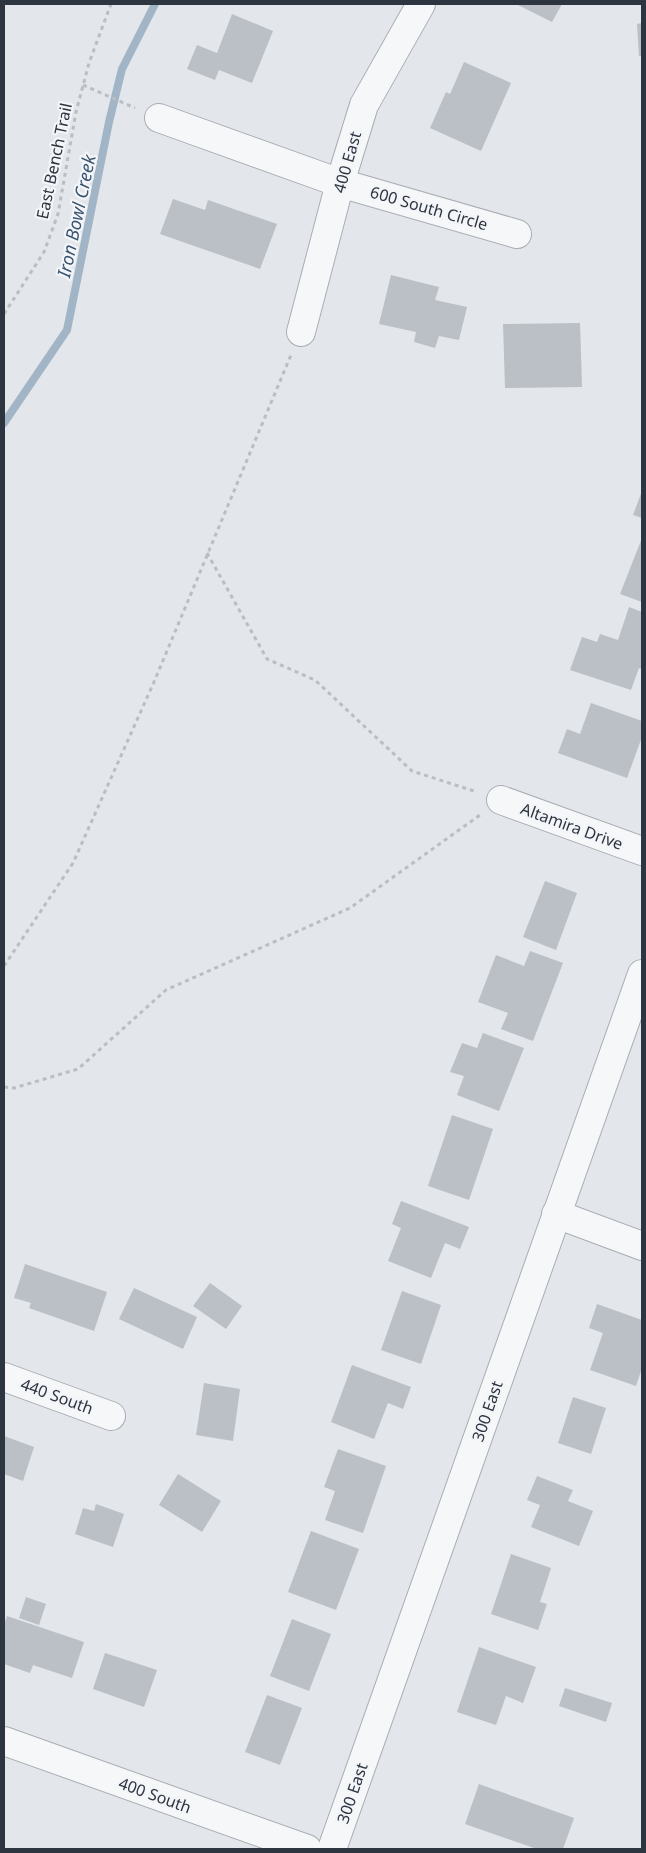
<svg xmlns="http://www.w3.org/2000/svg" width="646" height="1853" viewBox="0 0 646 1853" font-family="'Noto Sans',sans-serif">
  <rect width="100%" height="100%" fill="#e3e6ea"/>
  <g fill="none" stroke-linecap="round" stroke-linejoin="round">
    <path stroke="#a2b5c7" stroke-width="8" d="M4,423l63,-93 42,-208 13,-53 33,-65"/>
  </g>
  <g fill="#bbc0c6">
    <path d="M516,4h46l-10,18z"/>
    <path d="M232,14l41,17 -21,52 -33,-13 -4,10 -28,-11 10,-24 20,8z"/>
    <path d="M642,23v33h-3l-2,-32z"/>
    <path d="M464,62l47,21 -30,68 -51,-23 16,-36 4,2z"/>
    <path d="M173,199l32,11 3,-10 69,24 -17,45 -100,-35z"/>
    <path d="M391,275l48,12 -4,13 32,7 -8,33 -20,-4 -4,12 -21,-6 2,-10 -37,-8z"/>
    <path d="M580,323l2,64 -77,1 -2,-64z"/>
    <path d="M642,491v27l-9,-3z"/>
    <path d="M642,538v64l-22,-8z"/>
    <path d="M629,607l13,5v57l-3,-1 -8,22 -61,-20 12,-33 15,5 3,-8 18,6z"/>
    <path d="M591,703l51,18v16l-15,41 -69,-25 9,-24 13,5z"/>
    <path d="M545,881l32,12 -21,57 -33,-13z"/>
    <path d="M530,951l33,12 -30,78 -32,-12 7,-16 -30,-11 18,-47 28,11z"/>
    <path d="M483,1033l41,15 -25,63 -42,-16 7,-19 -14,-4 12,-29 15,5z"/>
    <path d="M452,1115l41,14 -24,71 -41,-14z"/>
    <path d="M401,1201l68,26 -9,22 -15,-6 -14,35 -43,-17 13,-33 -9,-4z"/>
    <path d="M25,1264l82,28 -13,39 -65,-23 2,-5 -17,-5z"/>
    <path d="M210,1283l32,23 -16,23 -33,-23z"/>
    <path d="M134,1288l63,29 -14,32 -64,-30z"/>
    <path d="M402,1291l39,14 -20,59 -40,-14z"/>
    <path d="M597,1304l45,16v48l-6,18 -46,-16 13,-37 -14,-5z"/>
    <path d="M352,1365l59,22 -8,22 -15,-6 -14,36 -43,-17z"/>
    <path d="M204,1383l36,6 -7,52 -37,-6z"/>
    <path d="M573,1397l33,11 -15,46 -33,-11z"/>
    <path d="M4,1436l30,11 -11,34 -19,-7z"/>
    <path d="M338,1449l48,17 -23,67 -38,-13 10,-29 -11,-4z"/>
    <path d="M178,1474l43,27 -19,31 -43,-27z"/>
    <path d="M537,1476l36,14 -5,11 25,10 -14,35 -48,-19 9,-22 -13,-5z"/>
    <path d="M96,1504l28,10 -11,33 -38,-13 8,-26 11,3z"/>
    <path d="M311,1531l48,18 -23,61 -48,-18z"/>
    <path d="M511,1554l40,14 -11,34 7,2 -9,26 -47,-16z"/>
    <path d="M26,1597l20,7 -7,21 -20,-7z"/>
    <path d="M7,1616l77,26 -12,36 -39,-13 -3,8 -26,-9v-39z"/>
    <path d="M292,1619l39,15 -22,57 -39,-15z"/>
    <path d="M479,1647l57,20 -13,36 -17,-7 -10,29 -39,-13z"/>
    <path d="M105,1653l52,17 -13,37 -51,-18z"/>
    <path d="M565,1688l47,15 -6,19 -47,-16z"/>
    <path d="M267,1695l35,13 -22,57 -35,-13z"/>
    <path d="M479,1784l95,34 -11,31h-26l-72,-25z"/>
  </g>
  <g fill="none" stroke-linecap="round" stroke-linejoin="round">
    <g stroke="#a9adb4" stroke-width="30">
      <g id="street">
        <path d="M159,118l181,65 177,51"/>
        <path d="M301,332l39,-149 24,-78 57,-101"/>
        <path d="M501,800l141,51"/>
        <path d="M556,1214l86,32"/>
        <path d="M4,1377l107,39"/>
        <path d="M4,1741l303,108"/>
        <path d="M332,1849l310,-875"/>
      </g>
    </g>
    <g stroke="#babdc2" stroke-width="3" stroke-dasharray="4 4" stroke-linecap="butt">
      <path d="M83,85l52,23"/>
      <path d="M4,314l40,-62 14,-38 18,-102 13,-49 22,-59"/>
      <path d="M207,553l60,106 48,21 97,91 65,21"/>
      <path d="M4,966l69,-103 81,-181 137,-327"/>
      <path d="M4,1087l10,1 64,-19 88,-79 184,-82 130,-93"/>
    </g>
    <use href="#street" stroke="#f6f7f9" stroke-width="28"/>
  </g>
  <g text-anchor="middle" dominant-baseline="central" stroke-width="4.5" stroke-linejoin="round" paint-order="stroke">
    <g font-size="16" fill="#2d3541" stroke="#f3f5f8">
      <text transform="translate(54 161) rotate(-78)">East Bench Trail</text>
      <text transform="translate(347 162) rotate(-74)">400 East</text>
      <text transform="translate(429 208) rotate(16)">600 South Circle</text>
      <text transform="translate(572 826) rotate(20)">Altamira Drive</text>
      <text transform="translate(57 1396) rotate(20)">440 South</text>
      <text transform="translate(487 1411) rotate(-71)">300 East</text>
      <text transform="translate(352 1793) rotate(-71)">300 East</text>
      <text transform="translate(155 1795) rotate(20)">400 South</text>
    </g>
    <g font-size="18" font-style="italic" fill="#3a5571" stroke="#f3f5f8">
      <text transform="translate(76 216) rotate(-78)">Iron Bowl Creek</text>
    </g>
  </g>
  <rect width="646" height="1853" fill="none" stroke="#2d3541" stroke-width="10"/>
</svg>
